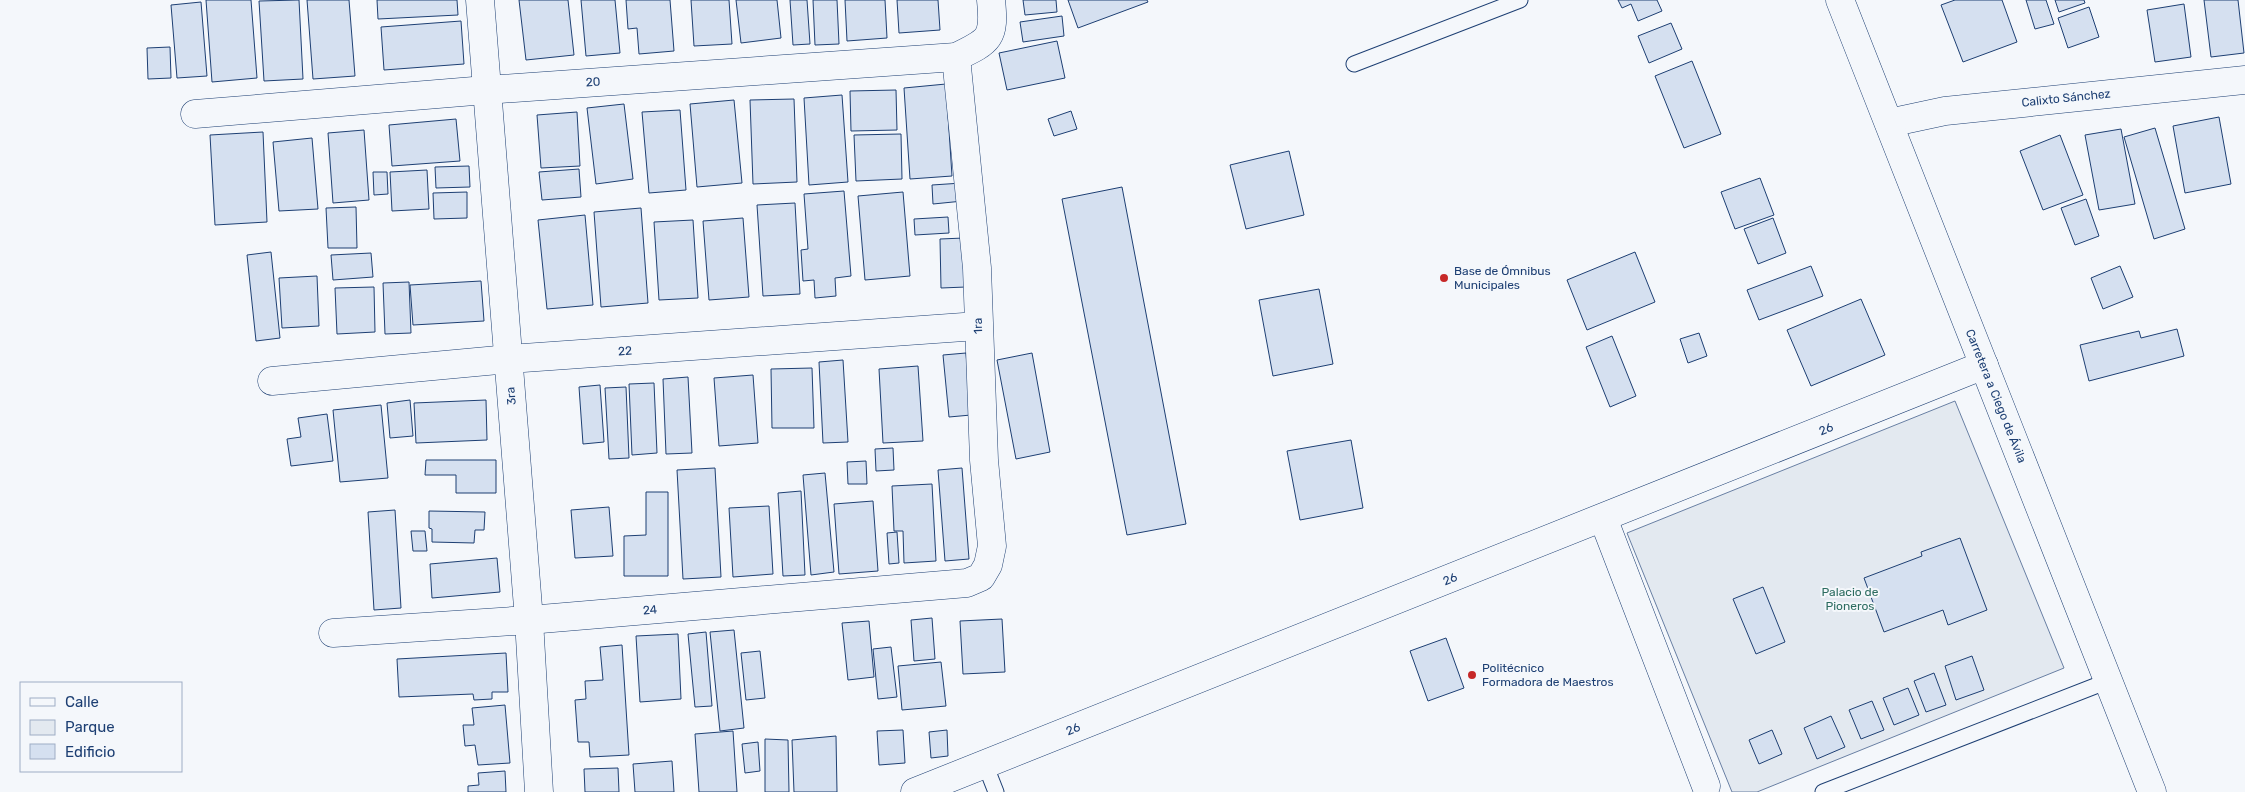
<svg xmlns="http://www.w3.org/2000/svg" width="2245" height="792" viewBox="0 0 2245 792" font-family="Rubik,sans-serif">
  <rect width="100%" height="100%" fill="#f4f7fb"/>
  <path fill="#e3e9f0" stroke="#687fa3" d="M1955,401l109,267 -307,124h-25l-105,-259z"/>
  <g fill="#d5e0f0" stroke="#1d3f73">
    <path d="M206,0h45l6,78 -45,4z"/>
    <path d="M299,0l4,79 -39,2 -5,-80z"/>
    <path d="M307,0h42l6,76 -42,3z"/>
    <path d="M377,0h80l1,15 -80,4z"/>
    <path d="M519,0h49l6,55 -48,5z"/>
    <path d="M581,0h34l5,53 -34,3z"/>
    <path d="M626,0h44l4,51 -35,3 -2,-26 -9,1z"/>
    <path d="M691,0h38l3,44 -38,2z"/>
    <path d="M736,0h41l4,38 -40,5z"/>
    <path d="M790,0h17l3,44 -17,1z"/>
    <path d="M813,0h24l2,44 -24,1z"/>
    <path d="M845,0h40l2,38 -40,3z"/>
    <path d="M897,0h41l2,30 -41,3z"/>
    <path d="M1023,0h33l1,12 -32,3z"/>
    <path d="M1068,0h79l1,2 -70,26z"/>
    <path d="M1618,0h39l5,11 -24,10 -7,-17 -9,4z"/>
    <path d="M1955,0h47l15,42 -54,20 -22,-57z"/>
    <path d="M2026,0h20l8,24 -19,5z"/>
    <path d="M2055,0h29l1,3 -26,9z"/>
    <path d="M2204,0h34l6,53 -33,4z"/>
    <path d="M201,2l6,74 -30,2 -6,-73z"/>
    <path d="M2184,4l7,53 -36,5 -8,-52z"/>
    <path d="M2089,7l10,30 -31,11 -10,-30z"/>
    <path d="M1062,16l2,20 -41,6 -3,-20z"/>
    <path d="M461,21l3,43 -80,6 -3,-43z"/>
    <path d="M1671,23l11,26 -33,14 -11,-27z"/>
    <path d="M1057,41l8,37 -58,12 -8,-37z"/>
    <path d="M170,47l1,31 -23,1 -1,-31z"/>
    <path d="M1692,61l29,73 -37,14 -29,-72z"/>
    <path d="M946,84l6,92 -42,3 -6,-91z"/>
    <path d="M896,90l1,40 -46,1 -1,-40z"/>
    <path d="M842,95l6,87 -39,3 -5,-87z"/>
    <path d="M794,99l3,83 -44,2 -3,-84z"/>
    <path d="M734,100l8,83 -45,4 -7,-83z"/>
    <path d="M624,104l9,75 -37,5 -9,-76z"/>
    <path d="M680,110l6,80 -37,3 -7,-81z"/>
    <path d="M1071,111l6,18 -23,7 -6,-17z"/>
    <path d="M577,112l3,54 -39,2 -4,-53z"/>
    <path d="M2219,117l12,67 -46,9 -12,-67z"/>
    <path d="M456,119l4,42 -68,5 -3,-41z"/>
    <path d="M2155,128l30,101 -31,10 -30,-102z"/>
    <path d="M2121,129l14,75 -36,6 -14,-75z"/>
    <path d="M364,130l5,70 -36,3 -5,-70z"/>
    <path d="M263,132l4,90 -52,3 -5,-90z"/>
    <path d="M901,134l1,45 -46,2 -2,-46z"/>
    <path d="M2060,135l23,60 -40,15 -23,-59z"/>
    <path d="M312,138l6,71 -39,2 -6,-69z"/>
    <path d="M1289,151l15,64 -58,14 -16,-64z"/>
    <path d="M469,166l1,21 -34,1 -1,-21z"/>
    <path d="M579,169l2,28 -39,3 -3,-28z"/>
    <path d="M427,170l2,39 -37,2 -2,-39z"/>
    <path d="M373,172h14l1,22 -14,1z"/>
    <path d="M1760,178l14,37 -39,14 -14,-37z"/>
    <path d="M962,183l1,18 -30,3 -1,-19z"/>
    <path d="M1122,187l64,337 -59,11 -65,-336z"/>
    <path d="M844,191l7,85 -16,2 1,18 -21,2 -1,-18 -11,1 -2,-31 7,-1 -4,-55z"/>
    <path d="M467,192v26l-33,1 -1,-26z"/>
    <path d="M903,192l7,84 -45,4 -7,-84z"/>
    <path d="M2086,199l13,37 -24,9 -14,-37z"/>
    <path d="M795,203l5,91 -37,2 -6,-91z"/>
    <path d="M356,207l1,41h-29l-2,-40z"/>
    <path d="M641,208l7,95 -47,4 -7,-95z"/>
    <path d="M585,215l8,90 -46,4 -9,-89z"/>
    <path d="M948,217l1,16 -34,2 -1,-16z"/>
    <path d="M743,218l6,79 -40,3 -6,-79z"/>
    <path d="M1773,218l13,35 -28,11 -14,-35z"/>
    <path d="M693,220l5,78 -39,2 -5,-78z"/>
    <path d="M964,238l2,49 -25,1 -1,-49z"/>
    <path d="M271,252l9,86 -24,3 -9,-86z"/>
    <path d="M1635,252l20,50 -68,28 -20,-50z"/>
    <path d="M371,253l2,24 -40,3 -2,-25z"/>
    <path d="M1811,266l12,30 -64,24 -12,-30z"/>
    <path d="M2120,266l13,31 -30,12 -12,-31z"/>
    <path d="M317,276l2,50 -37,2 -3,-50z"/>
    <path d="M481,281l3,40 -71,4 -3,-40z"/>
    <path d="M409,282l2,51 -26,1 -2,-51z"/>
    <path d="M374,287l1,45 -38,2 -2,-46z"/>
    <path d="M1319,289l14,75 -60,12 -14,-76z"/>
    <path d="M1861,299l24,56 -74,31 -24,-56z"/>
    <path d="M2177,329l7,27 -95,25 -9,-36 59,-14 2,7z"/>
    <path d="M1699,333l8,23 -19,7 -8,-24z"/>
    <path d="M1612,336l24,60 -26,11 -24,-60z"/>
    <path d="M966,353l5,62 -22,2 -6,-62z"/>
    <path d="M1032,353l18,99 -34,7 -19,-99z"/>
    <path d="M843,360l5,82 -25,1 -4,-81z"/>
    <path d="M918,366l5,75 -40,2 -4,-74z"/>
    <path d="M812,368l2,60h-42l-1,-59z"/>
    <path d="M753,375l5,68 -39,3 -5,-68z"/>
    <path d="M688,377l4,76 -26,1 -3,-75z"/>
    <path d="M654,383l3,70 -25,2 -3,-71z"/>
    <path d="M600,385l4,57 -21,2 -4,-57z"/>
    <path d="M626,387l3,71 -20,1 -4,-71z"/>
    <path d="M410,400l3,36 -23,2 -3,-35z"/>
    <path d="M486,400l1,40 -71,3 -2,-40z"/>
    <path d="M381,405l7,73 -48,4 -7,-72z"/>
    <path d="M327,414l6,47 -42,5 -4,-27 14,-2 -3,-19z"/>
    <path d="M1351,440l12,68 -63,12 -13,-69z"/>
    <path d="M893,448l1,22 -18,1 -1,-22z"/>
    <path d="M426,460h70v33h-40v-18h-31z"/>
    <path d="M866,461l1,23h-19l-1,-22z"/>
    <path d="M715,468l6,109 -38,2 -6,-109z"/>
    <path d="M962,468l7,91 -24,2 -7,-91z"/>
    <path d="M825,473l9,99 -23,3 -8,-100z"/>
    <path d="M932,484l4,77 -32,2 -1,-32h-9l-2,-45z"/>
    <path d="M801,491l4,84 -22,1 -5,-83z"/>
    <path d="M646,492h22v84h-44v-40l22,-1z"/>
    <path d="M873,501l5,70 -39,3 -5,-70z"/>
    <path d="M769,506l4,68 -40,3 -4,-69z"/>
    <path d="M609,507l4,49 -38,2 -4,-48z"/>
    <path d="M395,510l6,98 -27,2 -6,-98z"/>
    <path d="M429,511l56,1 -1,18h-9l-1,13 -42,-1v-13l-3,-1z"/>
    <path d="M411,531h14l2,20h-14z"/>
    <path d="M897,532l2,31 -10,1 -2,-31z"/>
    <path d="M1960,538l27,72 -39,15 -5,-15 -59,22 -20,-54 58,-22 -1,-4z"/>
    <path d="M497,558l3,34 -68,6 -2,-34z"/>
    <path d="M1763,587l22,55 -29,12 -23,-55z"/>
    <path d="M932,618l3,41 -21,2 -3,-41z"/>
    <path d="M1002,619l3,53 -42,2 -3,-53z"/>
    <path d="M869,621l5,56 -26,3 -6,-57z"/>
    <path d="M734,630l10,98 -24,3 -10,-99z"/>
    <path d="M706,632l6,74 -17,1 -7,-73z"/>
    <path d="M678,634l3,65 -41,3 -4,-66z"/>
    <path d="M1446,638l18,50 -36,13 -18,-50z"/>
    <path d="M622,645l7,110 -39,2 -1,-15h-11l-3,-42 11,-1 -1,-18 18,-1 -3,-33z"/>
    <path d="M891,647l6,50 -19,2 -5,-50z"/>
    <path d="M760,651l5,47 -19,2 -5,-47z"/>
    <path d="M506,653l2,39h-16v7l-18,1 -1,-6 -74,3 -2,-38z"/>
    <path d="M1972,656l12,34 -28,10 -11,-34z"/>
    <path d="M941,662l5,44 -44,4 -4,-44z"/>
    <path d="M1934,673l12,32 -20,7 -12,-31z"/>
    <path d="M1908,688l11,27 -25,10 -11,-27z"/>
    <path d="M1872,701l12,29 -23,9 -12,-29z"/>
    <path d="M505,705l5,58 -32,2 -3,-20 -10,1 -2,-21h11l-2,-17z"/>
    <path d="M1831,716l14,31 -28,12 -13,-31z"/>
    <path d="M903,730l2,33 -26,2 -2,-34z"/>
    <path d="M947,730l1,26 -17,2 -2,-26z"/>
    <path d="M1772,730l10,24 -23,10 -10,-24z"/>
    <path d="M733,731l4,61h-38l-4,-58z"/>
    <path d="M836,736l1,56h-43l-2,-52z"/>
    <path d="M765,739l23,1 1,52h-24z"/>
    <path d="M758,742l2,29 -15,2 -3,-29z"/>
    <path d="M672,761l2,31h-39l-2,-28z"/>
    <path d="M618,768l1,24h-34l-1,-23z"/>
    <path d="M505,771l1,21h-38v-6l11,-1 -1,-12z"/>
  </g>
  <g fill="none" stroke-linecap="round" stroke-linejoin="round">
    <g stroke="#1d3f73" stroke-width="17">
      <g id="lane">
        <path d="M1354,64l166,-64"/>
        <path d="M985,764l11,28"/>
        <path d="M1823,792l285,-111"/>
      </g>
    </g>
    <g stroke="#1d3f73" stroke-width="29">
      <g id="street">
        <path d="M480,0l49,620 10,172"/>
        <path d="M195,114l291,-24 470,-33c34,-16 39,-19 35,-57"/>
        <path d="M1889,123l56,-12 300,-31"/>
        <path d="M272,381l237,-22 469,-33"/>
        <path d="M1603,518l103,268"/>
        <path d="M333,633l196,-13 438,-37 14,-6 7,-12 4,-19 -8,-86 -7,-192 -21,-211"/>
        <path d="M915,792l1069,-427"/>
      </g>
    </g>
    <g stroke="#1d3f73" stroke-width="29">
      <path id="primary" d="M1840,0l312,792"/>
    </g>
    <use href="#lane" stroke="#f4f7fb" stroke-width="15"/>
    <use href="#street" stroke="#f4f7fb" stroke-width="28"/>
    <use href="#primary" stroke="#f4f7fb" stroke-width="28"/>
  </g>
  <g fill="#c62828" stroke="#f4f7fb" stroke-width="2">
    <circle cx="1444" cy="278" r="5"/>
    <circle cx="1472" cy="675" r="5"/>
  </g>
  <g text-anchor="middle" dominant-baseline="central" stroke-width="4" stroke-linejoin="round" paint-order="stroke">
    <g font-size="12" fill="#1d3f73" stroke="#f4f7fb">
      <text transform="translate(593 82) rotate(-4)">20</text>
      <text transform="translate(2066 98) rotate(-6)">Calixto Sánchez</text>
      <text transform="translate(978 326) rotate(-92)">1ra</text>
      <text transform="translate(625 351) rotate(-4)">22</text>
      <text transform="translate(511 396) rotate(-94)">3ra</text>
      <text transform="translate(1996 396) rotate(68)">Carretera a Ciego de Ávila</text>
      <text transform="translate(1826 429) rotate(-22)">26</text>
      <text transform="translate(1450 579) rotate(-22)">26</text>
      <text transform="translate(650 610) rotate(-5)">24</text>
      <text transform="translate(1073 729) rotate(-22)">26</text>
    </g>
    <g font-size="12" fill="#1d3f73" stroke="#f4f7fb" text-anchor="start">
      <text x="1454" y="271">Base de Ómnibus<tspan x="1454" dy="14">Municipales</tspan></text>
      <text x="1482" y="668">Politécnico<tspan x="1482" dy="14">Formadora de Maestros</tspan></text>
    </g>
    <g font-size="12" fill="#2c6c60" stroke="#f4f7fb">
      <text x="1850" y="592">Palacio de<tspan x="1850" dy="14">Pioneros</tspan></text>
    </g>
  </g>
  <rect x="20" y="682" width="162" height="90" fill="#f4f7fb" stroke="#9eadc5"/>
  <rect x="30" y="698" width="25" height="8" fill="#f4f7fb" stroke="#9eadc5"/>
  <text x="65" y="707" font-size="15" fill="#1d3f73">Calle</text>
  <rect x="30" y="720" width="25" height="15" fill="#e3e9f0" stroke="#9eadc5"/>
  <text x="65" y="732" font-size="15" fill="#1d3f73">Parque</text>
  <rect x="30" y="744" width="25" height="15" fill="#d5e0f0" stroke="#9eadc5"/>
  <text x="65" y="757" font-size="15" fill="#1d3f73">Edificio</text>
</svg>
